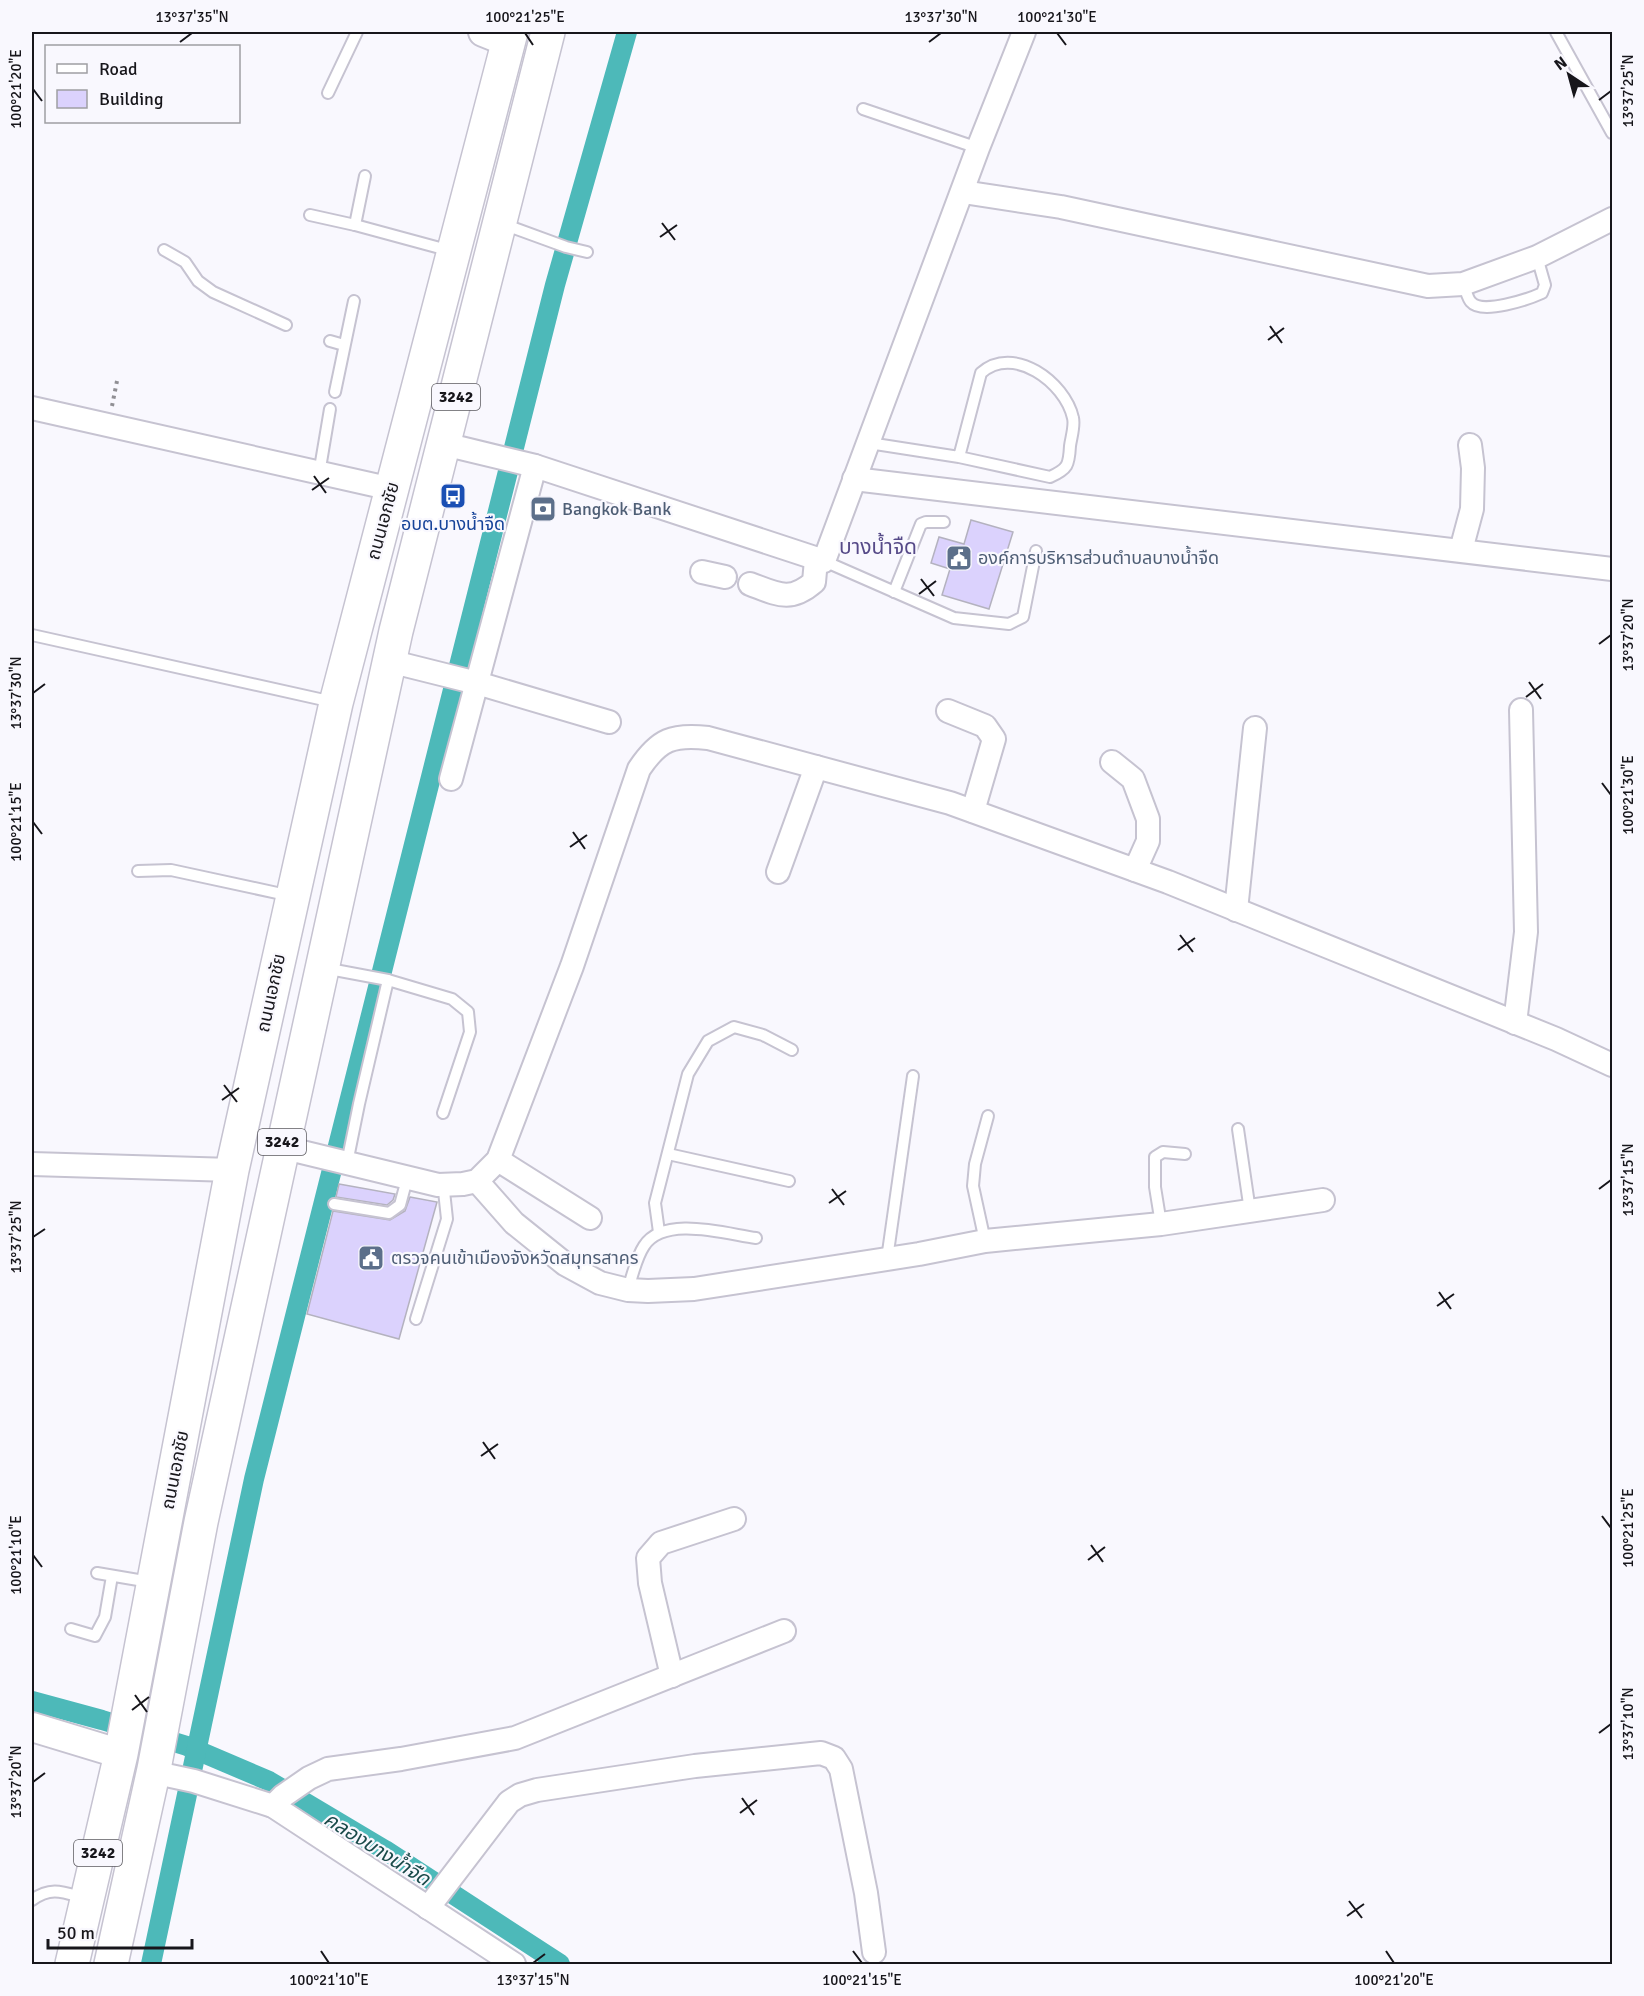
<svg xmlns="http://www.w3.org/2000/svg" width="1644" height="1996" viewBox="0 0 1644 1996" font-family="Signika,'Noto Sans Thai',sans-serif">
  <rect width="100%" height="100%" fill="#f9f8fe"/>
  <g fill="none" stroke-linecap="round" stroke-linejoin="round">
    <g stroke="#4db9b9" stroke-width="20">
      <path d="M32,1701l70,19 85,26 82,35 116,69 175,114"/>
      <path d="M151,1964l103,-485 301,-1194 72,-253"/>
    </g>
  </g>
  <g fill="#dbd2fd" stroke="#b4b2bf" stroke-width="1.5">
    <path d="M971,520l42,12 -24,77 -47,-14 8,-26 -19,-6 8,-26 25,7z"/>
    <path d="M339,1184l56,10 -2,6 -6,5 -51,-8z"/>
    <path d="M410,1197l27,5 -38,137 -92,-25 26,-103 57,9 15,-9z"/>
  </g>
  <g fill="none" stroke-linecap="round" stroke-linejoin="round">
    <g stroke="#c6c3d1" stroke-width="14">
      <g id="service">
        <path d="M1556,32l56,101"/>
        <path d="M328,93l29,-61"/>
        <path d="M863,109l115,39"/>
        <path d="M310,215l45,10 96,26"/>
        <path d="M503,224l63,23 21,5"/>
        <path d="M355,225l10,-49"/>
        <path d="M164,250l21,12 13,19 15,11 73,33"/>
        <path d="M1463,284c3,5 4,14 8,18 11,13 58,-3 71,-9l3,-8 -8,-28"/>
        <path d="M330,341l14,4"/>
        <path d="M335,392l19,-91"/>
        <path d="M869,443l90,14 91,20c18,-8 19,-12 20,-31 1,-8 5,-20 3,-28 -8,-36 -60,-74 -92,-45l-22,84"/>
        <path d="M319,474l11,-65"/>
        <path d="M824,561l130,57 55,6 14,-7 13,-66"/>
        <path d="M894,592l27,-68 5,-2h18"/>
        <path d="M32,635l301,67"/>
        <path d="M138,871l33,-1 120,26"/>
        <path d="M324,968l64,12 64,19 16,13 2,20 -27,81"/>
        <path d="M1238,1129l12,82"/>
        <path d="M668,1154l121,27"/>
        <path d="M347,1163l12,-59 29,-124"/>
        <path d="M334,1204l55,9 11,-8 7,-26"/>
        <path d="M1161,1224l-6,-37v-30l8,-5 22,2"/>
        <path d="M659,1232l-4,-29 33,-129 20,-33 26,-14 29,8 29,15"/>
        <path d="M985,1241l-12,-55 2,-22 13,-48"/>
        <path d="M887,1259l26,-183"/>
        <path d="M628,1290c4,-14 8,-32 16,-44 20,-31 82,-12 112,-8"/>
        <path d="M416,1319l31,-100 -3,-28 -6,-6"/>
        <path d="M97,1573l53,9"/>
        <path d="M71,1629l24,7 10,-19 7,-41"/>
        <path d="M32,1900c19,-14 31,-8 52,-2"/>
      </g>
    </g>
    <g stroke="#c6c3d1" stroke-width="26">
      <g id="minor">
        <path d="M963,192l98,15 367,79 35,-2 74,-27 75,-38"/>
        <path d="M32,408l360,81"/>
        <path d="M444,444l91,22 289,95 154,-413 46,-116"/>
        <path d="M854,479l758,90"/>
        <path d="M1461,550l11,-41 1,-41 -3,-23"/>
        <path d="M702,572l23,5"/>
        <path d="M750,584c27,10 40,19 64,-2l2,-22"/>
        <path d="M389,661l88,22 132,39"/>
        <path d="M948,711l37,15 9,13 -21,72"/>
        <path d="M1112,762l21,17 15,40v22l-13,29"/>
        <path d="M451,779l84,-313"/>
        <path d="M778,872l38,-105"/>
        <path d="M1236,910l19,-182"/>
        <path d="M1515,1023l11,-91 -5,-222"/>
        <path d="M281,1147l157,38 25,-1 14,-3 21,-21 74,-194 67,-197c20,-30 34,-35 69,-31l242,65 218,79 388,157 56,26"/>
        <path d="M498,1160l92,58"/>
        <path d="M32,1164l200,6"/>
        <path d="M477,1181l37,42 51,41 35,19 28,7 20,1 46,-2 225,-35 66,-13 176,-17 162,-24"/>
        <path d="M672,1676l-22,-93 -2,-25 13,-15 73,-24"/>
        <path d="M154,1769l12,6 28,6 79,25 241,158"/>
        <path d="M273,1806l10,-10 26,-18 19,-9 73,-10 114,-21 269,-107"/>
        <path d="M428,1908l81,-106 11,-7 17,-5 158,-24 126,-13 13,5 7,11 25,124 8,59"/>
      </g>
    </g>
    <g stroke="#c6c3d1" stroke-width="32">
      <g id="tertiary">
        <path d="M483,32l25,10"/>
        <path d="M32,1727l89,27"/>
      </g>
    </g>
    <g stroke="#c6c3d1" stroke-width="36">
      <g id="primary">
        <path d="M72,1964l49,-210 111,-584 104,-467 175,-671"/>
        <path d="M111,1964l43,-195 47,-247 195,-891 152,-599"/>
      </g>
    </g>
    <path stroke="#908f94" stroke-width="4" stroke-dasharray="3 4.5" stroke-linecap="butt" d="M112,406l5,-25"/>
    <use href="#service" stroke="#fff" stroke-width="10"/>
    <use href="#minor" stroke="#fff" stroke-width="22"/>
    <use href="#tertiary" stroke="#fff" stroke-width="28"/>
    <use href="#primary" stroke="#fff" stroke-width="33"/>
  </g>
  <path fill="none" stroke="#17161b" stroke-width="2" d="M525,33l8,12M1057,33l9,12M180,42l12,-9M929,42l12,-9M33,89l9,12M1599,100l12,-9M662,223l13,17M660,237l17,-12M1270,326l12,17M1268,340l16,-12M314,476l12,17M312,490l17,-12M921,579l13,17M919,594l17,-13M1599,644l12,-9M1529,682l12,17M33,693l12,-9M1526,697l17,-13M1602,783l9,12M33,822l9,12M573,832l12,17M570,847l17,-12M1180,935l13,17M1178,950l17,-12M224,1085l13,17M222,1100l17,-12M832,1189l12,16M1599,1189l12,-9M829,1203l17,-12M33,1237l12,-8M1439,1292l12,17M1437,1306l17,-12M483,1442l12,17M481,1456l17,-12M1602,1516l9,12M1091,1545l12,17M33,1555l9,12M1088,1560l17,-13M135,1695l12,17M132,1710l17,-13M1599,1733l12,-9M33,1782l12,-9M742,1798l12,17M740,1813l17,-13M1349,1901l13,17M1347,1916l17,-12M321,1951l8,12M853,1951l9,12M1386,1951l8,12M533,1963l12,-9"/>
  <defs>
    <g id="bus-square" transform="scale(1.35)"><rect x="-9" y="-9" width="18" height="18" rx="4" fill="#1a4fb4" stroke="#f9f8fe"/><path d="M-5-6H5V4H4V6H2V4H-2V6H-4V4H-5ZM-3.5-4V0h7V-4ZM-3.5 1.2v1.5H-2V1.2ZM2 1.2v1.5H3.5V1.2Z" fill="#fff"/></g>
    <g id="bank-square" transform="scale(1.35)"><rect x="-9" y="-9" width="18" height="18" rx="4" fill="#5c6f8a" stroke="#f9f8fe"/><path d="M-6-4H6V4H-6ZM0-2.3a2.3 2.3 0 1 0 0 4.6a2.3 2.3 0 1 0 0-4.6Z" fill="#fff"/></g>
    <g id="civic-square" transform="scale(1.35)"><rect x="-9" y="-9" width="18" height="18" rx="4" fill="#5c6f8a" stroke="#f9f8fe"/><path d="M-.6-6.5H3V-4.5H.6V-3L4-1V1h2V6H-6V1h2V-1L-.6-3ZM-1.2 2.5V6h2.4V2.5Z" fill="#fff"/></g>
  </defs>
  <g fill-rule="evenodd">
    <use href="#bus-square" x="453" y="496"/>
    <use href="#bank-square" x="543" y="509"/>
    <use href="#civic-square" x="959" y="558"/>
    <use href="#civic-square" x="371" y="1258"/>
  </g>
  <g text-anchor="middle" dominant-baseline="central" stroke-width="4.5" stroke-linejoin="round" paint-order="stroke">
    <g fill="#f9f8fe" stroke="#5b5a5f" stroke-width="1.5">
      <rect x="432" y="384" width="48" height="26" rx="4.5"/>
      <rect x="258" y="1129" width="48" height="26" rx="4.5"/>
      <rect x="74" y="1840" width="48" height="26" rx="4.5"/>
    </g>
    <g font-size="16" font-weight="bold" fill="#17161b">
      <text x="456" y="397">3242</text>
      <text x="282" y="1142">3242</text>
      <text x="98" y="1853">3242</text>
    </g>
    <g font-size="18" fill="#4e5e75" stroke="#f9f8fe" text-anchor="start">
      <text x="562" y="509">Bangkok Bank</text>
      <text x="978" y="558">องค์การบริหารส่วนตำบลบางน้ำจืด</text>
      <text x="391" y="1258">ตรวจคนเข้าเมืองจังหวัดสมุทรสาคร</text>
    </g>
    <g font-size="18" fill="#17161b" stroke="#f9f8fe">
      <text transform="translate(383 521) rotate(-75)">ถนนเอกชัย</text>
      <text transform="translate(271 993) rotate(-78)">ถนนเอกชัย</text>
      <text transform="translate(175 1470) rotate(-79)">ถนนเอกชัย</text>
    </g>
    <g font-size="18" fill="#164399" stroke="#f9f8fe">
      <text x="453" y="524">อบต.บางน้ำจืด</text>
    </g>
    <g font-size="20" font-style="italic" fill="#1a4a4a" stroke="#f9f8fe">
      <text transform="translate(377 1849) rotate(32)">คลองบางน้ำจืด</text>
    </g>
    <g font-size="21" fill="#564a88" stroke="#f9f8fe">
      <text x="878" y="547">บางน้ำจืด</text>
    </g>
  </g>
  <rect width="1644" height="1996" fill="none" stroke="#f9f8fe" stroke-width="66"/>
  <rect x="45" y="45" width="195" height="78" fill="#f9f8fe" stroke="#9f9ea3" stroke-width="1.5"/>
  <rect x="57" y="64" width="30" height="9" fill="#ffffff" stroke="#9f9ea3" stroke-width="1.5"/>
  <text x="99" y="75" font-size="18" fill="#17161b">Road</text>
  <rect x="57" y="90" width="30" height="18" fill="#dbd2fd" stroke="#9f9ea3" stroke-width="1.5"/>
  <text x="99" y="105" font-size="18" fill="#17161b">Building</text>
  <g transform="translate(1569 75) rotate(324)" stroke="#f9f8fe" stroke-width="4.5" paint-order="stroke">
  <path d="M0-4.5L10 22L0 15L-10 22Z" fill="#17161b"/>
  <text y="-9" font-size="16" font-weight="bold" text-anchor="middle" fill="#17161b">N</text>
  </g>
  <path d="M48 1939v9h144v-9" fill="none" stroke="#17161b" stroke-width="3"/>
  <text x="57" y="1939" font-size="18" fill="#17161b" stroke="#f9f8fe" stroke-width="4.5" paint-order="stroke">50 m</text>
  <rect x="33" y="33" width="1578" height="1930" fill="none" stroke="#17161b" stroke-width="2"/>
  <g font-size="15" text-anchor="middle" fill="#17161b">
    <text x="192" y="22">13°37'35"N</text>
    <text x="525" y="22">100°21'25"E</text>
    <text x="941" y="22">13°37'30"N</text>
    <text x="1057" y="22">100°21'30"E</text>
    <text transform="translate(16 89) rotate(-90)" y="5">100°21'20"E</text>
    <text transform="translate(1628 91) rotate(-90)" y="5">13°37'25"N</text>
    <text transform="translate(1628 635) rotate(-90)" y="5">13°37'20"N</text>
    <text transform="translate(16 693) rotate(-90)" y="5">13°37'30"N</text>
    <text transform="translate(1628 795) rotate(-90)" y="5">100°21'30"E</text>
    <text transform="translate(16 822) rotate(-90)" y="5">100°21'15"E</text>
    <text transform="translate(1628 1180) rotate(-90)" y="5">13°37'15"N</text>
    <text transform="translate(16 1237) rotate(-90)" y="5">13°37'25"N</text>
    <text transform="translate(1628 1528) rotate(-90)" y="5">100°21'25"E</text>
    <text transform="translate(16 1555) rotate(-90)" y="5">100°21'10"E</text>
    <text transform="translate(1628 1724) rotate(-90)" y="5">13°37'10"N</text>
    <text transform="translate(16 1782) rotate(-90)" y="5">13°37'20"N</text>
    <text x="329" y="1985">100°21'10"E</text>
    <text x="533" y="1985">13°37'15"N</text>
    <text x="862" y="1985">100°21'15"E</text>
    <text x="1394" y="1985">100°21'20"E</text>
  </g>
</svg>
